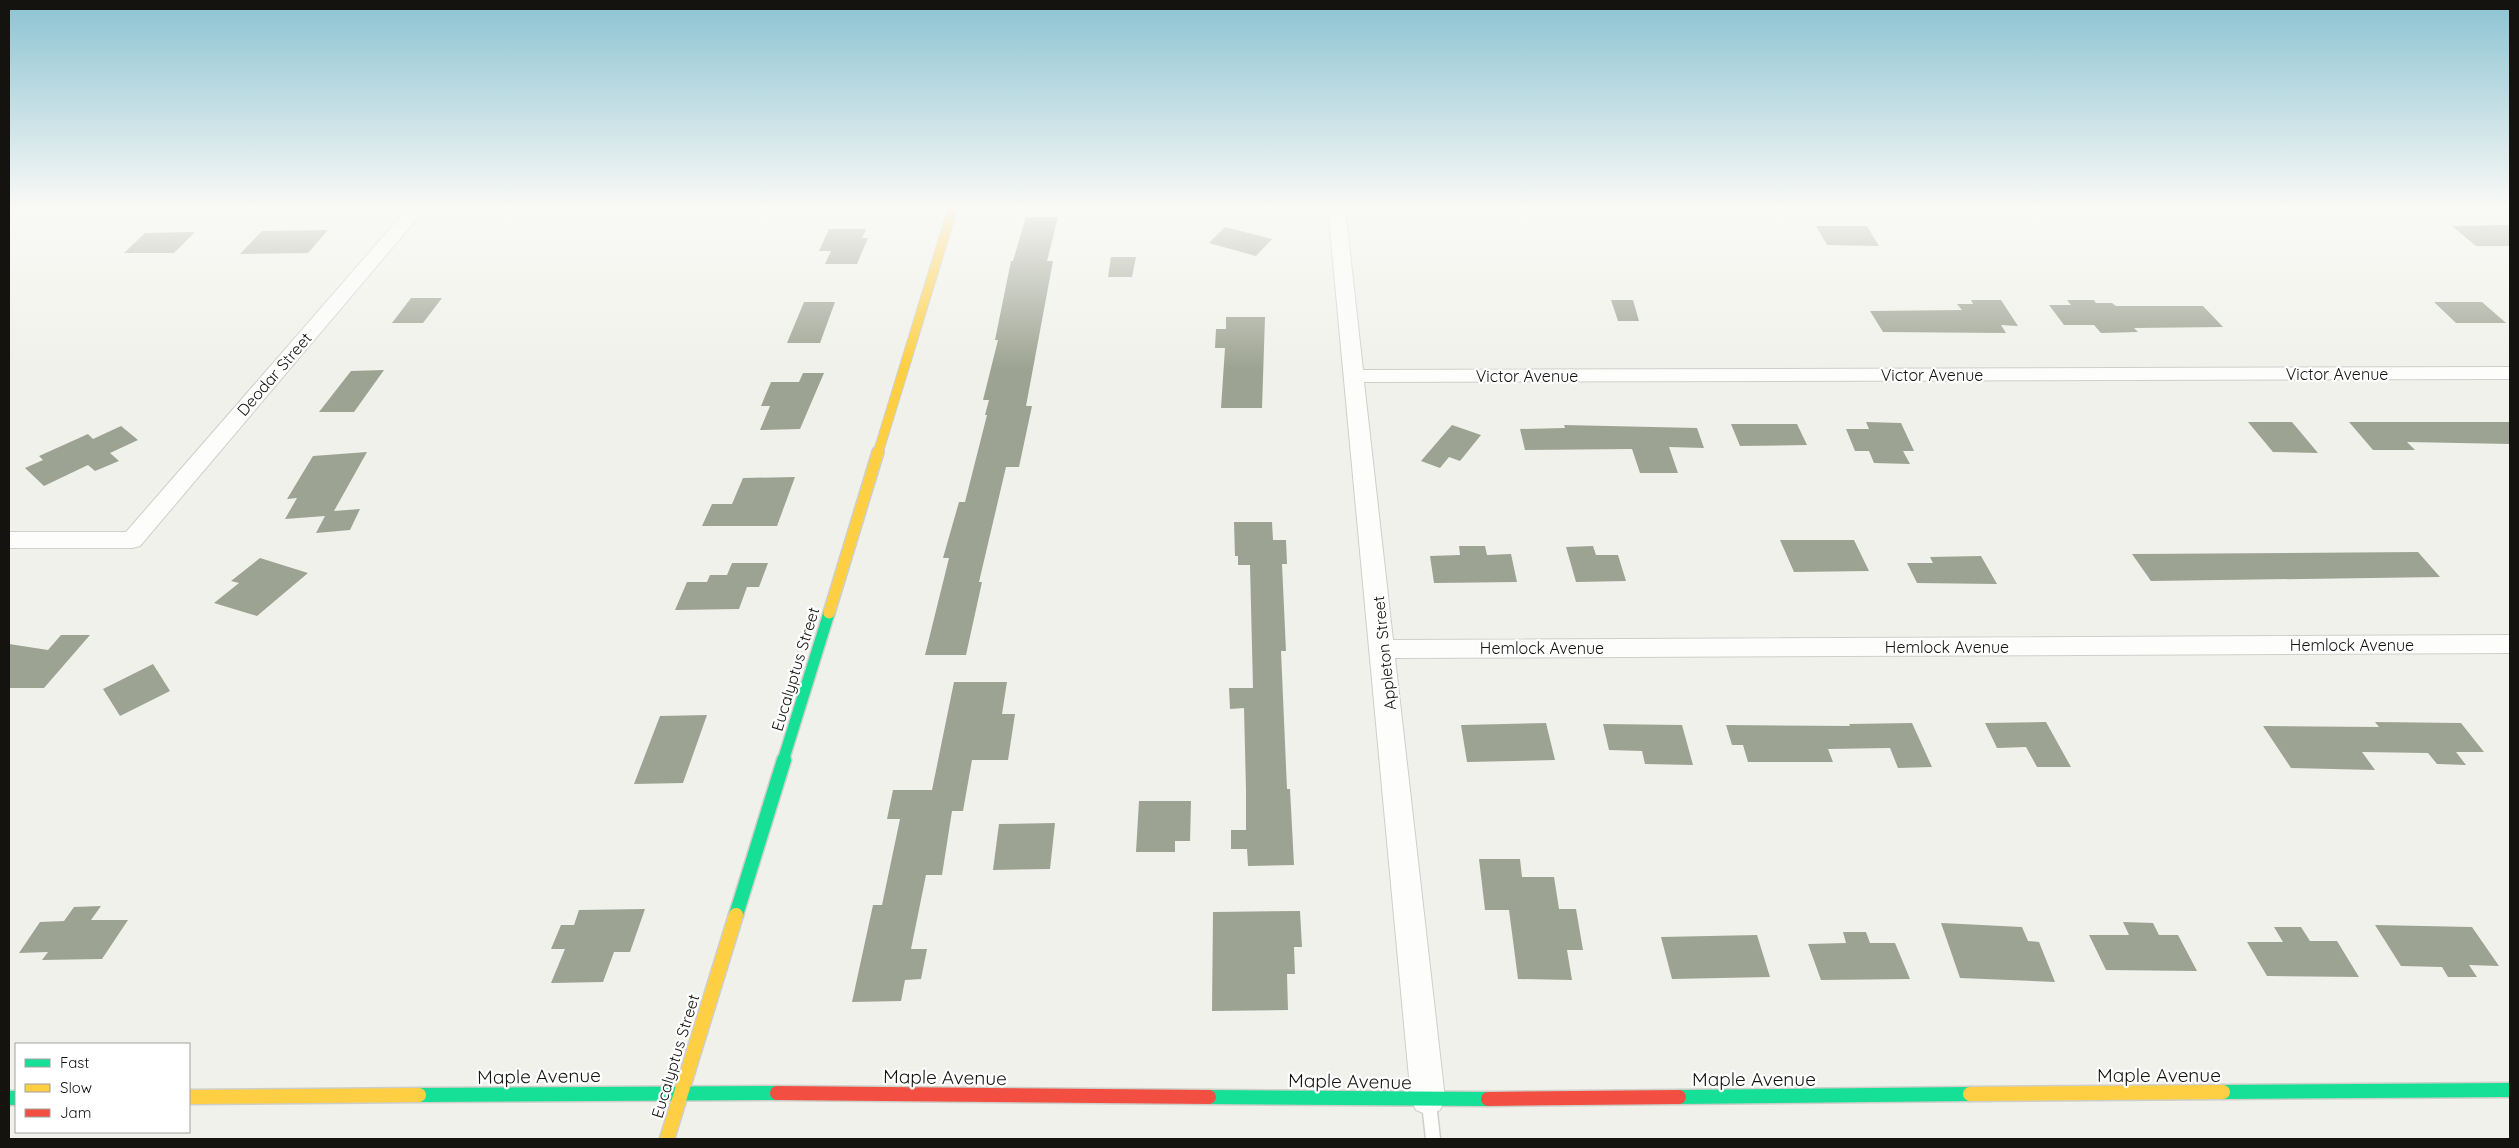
<svg xmlns="http://www.w3.org/2000/svg" width="2519" height="1148" viewBox="0 0 2519 1148" font-family="Quicksand,sans-serif">
  <rect width="100%" height="100%" fill="#f1f1eb"/>
  <g fill="#9da392">
    <path d="M1026,217h32l-11,44h6l-27,145h6l-13,61h-13l-27,115h3l-16,73h-41l24,-97h-6l16,-56h6l22,-87h-2l4,-15h-6l15,-60h-3l16,-79h2z"/>
    <path d="M2510,225v21h-34l-24,-20z"/>
    <path d="M1816,226h51l12,20 -52,-1z"/>
    <path d="M1225,227l47,12 -16,17 -47,-13z"/>
    <path d="M829,229h37l-4,9h6l-11,26h-32l6,-13h-12z"/>
    <path d="M328,230l-20,23 -68,1 22,-23z"/>
    <path d="M195,232l-21,21h-50l21,-20z"/>
    <path d="M1111,257h25l-4,20h-24z"/>
    <path d="M411,298h31l-19,25h-31z"/>
    <path d="M1611,300h22l6,21h-21z"/>
    <path d="M1971,300h30l17,26 -17,-1 5,8 -123,-1 -13,-21 92,-1 -5,-6h16z"/>
    <path d="M2067,300h27l2,3h16l4,3h87l20,21 -89,1 4,4 -37,1 -7,-8h-30l-15,-20h22z"/>
    <path d="M804,302h31l-15,41h-33z"/>
    <path d="M2434,302h48l24,21h-50z"/>
    <path d="M1226,317h39l-3,91h-41l4,-60h-10l1,-19h10z"/>
    <path d="M384,370l-30,42h-35l32,-41z"/>
    <path d="M803,373h21l-24,56 -40,1 10,-24h-9l10,-24h28z"/>
    <path d="M1866,422l35,1 13,28h-11l7,13 -36,-1 -5,-12h-14l-9,-22h23z"/>
    <path d="M2248,422h44l26,31 -45,-1z"/>
    <path d="M2349,422h161v22l-103,-2 8,8h-42z"/>
    <path d="M1731,424h66l10,21 -67,1z"/>
    <path d="M1452,425l29,10 -21,26 -11,-4 -9,11 -19,-7z"/>
    <path d="M1564,425l133,3 7,20 -35,-1 9,26h-38l-8,-24 -107,1 -5,-21 45,-1z"/>
    <path d="M121,426l17,14 -28,13 9,8 -24,10 -7,-6 -44,21 -19,-18 18,-8 -4,-4 49,-22 5,5z"/>
    <path d="M367,452l-33,59 26,-2 -10,21 -34,3 9,-17 -40,3 12,-21 -10,1 26,-43z"/>
    <path d="M795,477l-18,49h-75l10,-22h20l11,-26z"/>
    <path d="M1234,522h38l1,18h13l1,24h-5l4,87h-5l6,138h3l4,76 -46,1 -1,-17h-16v-19h15v-40l-2,-82 -14,1 -1,-21h24l-3,-123h-12v-9h-3z"/>
    <path d="M1780,540h74l15,31 -75,1z"/>
    <path d="M1459,546h26l2,9 24,-1 6,28 -83,1 -4,-27 30,-1z"/>
    <path d="M1593,546l3,9h22l8,26 -50,1 -10,-35z"/>
    <path d="M2418,552l22,25 -289,4 -19,-27z"/>
    <path d="M1981,556l16,28 -80,-1 -10,-20h26l-3,-6z"/>
    <path d="M260,558l48,15 -51,43 -43,-13 25,-20 -8,-2z"/>
    <path d="M732,563h36l-9,24h-12l-8,22 -64,1 12,-28h20l3,-7h17z"/>
    <path d="M61,635h29l-46,53h-35v-44l39,6z"/>
    <path d="M153,664l17,27 -50,25 -17,-27z"/>
    <path d="M954,682h53l-5,32h13l-7,46h-36l-9,51h-11l-10,64h-16l-15,74h16l-6,30 -16,1 -4,21 -49,1 21,-97h9l18,-86h-13l6,-29h39z"/>
    <path d="M707,715l-24,68 -49,1 26,-68z"/>
    <path d="M2046,722l25,45h-34l-11,-20 -29,1 -12,-25z"/>
    <path d="M2375,722l86,1 23,29h-28l10,13 -29,-1 -9,-11 -66,-1 13,18 -84,-2 -28,-42 116,1z"/>
    <path d="M1546,723l9,37 -88,2 -6,-37z"/>
    <path d="M1912,723l20,44 -34,1 -8,-20 -62,1 5,13h-85l-5,-17h-11l-6,-20 124,1 -1,-2z"/>
    <path d="M1603,724l79,1 11,40 -48,-1 -3,-13 -33,-1z"/>
    <path d="M1139,801h52l-1,40h-15v11h-39z"/>
    <path d="M1055,823l-5,46 -57,1 6,-46z"/>
    <path d="M1479,859h41l2,18h32l5,32h17l7,41h-16l5,30 -54,-1 -9,-69h-24z"/>
    <path d="M101,906l-10,14h37l-26,39 -60,1 6,-8 -29,1 21,-31 24,-1 10,-14z"/>
    <path d="M645,909l-15,43h-16l-11,30 -52,1 14,-34h-14l10,-24h13l5,-15z"/>
    <path d="M1300,911l2,36h-8l1,27h-8l1,36 -76,1 1,-99z"/>
    <path d="M2123,922l30,1 6,12h19l19,36 -91,-1 -17,-35h40z"/>
    <path d="M1941,923l81,4 6,14 11,1 16,40 -95,-4z"/>
    <path d="M2375,925l97,2 27,39 -30,-1 8,12h-29l-6,-10 -41,-1z"/>
    <path d="M2274,927h27l9,14h27l22,36 -92,-1 -20,-34h36z"/>
    <path d="M1843,932h23l4,11h25l15,36 -89,1 -13,-36 38,-1z"/>
    <path d="M1757,935l13,42 -98,2 -11,-42z"/>
  </g>
  <g fill="none" stroke-linecap="round" stroke-linejoin="round">
    <g stroke="#cfcfca" stroke-width="17">
      <path id="lane" d="M1429,1103l4,36"/>
    </g>
    <g stroke="#cfcfca" stroke-width="2">
      <g id="street">
        <path d="M408,208h18l-286,338 -8,2h-123v-16h117z"/>
        <path d="M1328,208h17l18,162 1147,-3v12l-1146,3 29,258 1117,-5v18l-1115,5 50,441 -5,11 -12,5 -12,-5 -5,-11z"/>
      </g>
    </g>
    <g stroke="#cfcfca" stroke-width="14">
      <path id="fast-far1" d="M783,761l46,-148"/>
    </g>
    <g stroke="#cfcfca" stroke-width="17">
      <g id="fast">
        <path d="M736,915l48,-155"/>
        <path d="M2223,1092l287,-2"/>
        <path d="M419,1095l358,-2"/>
        <path d="M1209,1097l279,2"/>
        <path d="M1679,1097l291,-3"/>
        <path d="M9,1098h7"/>
      </g>
    </g>
    <g stroke="#cfcfca" stroke-width="11">
      <path id="slow-far2" d="M878,453l75,-245"/>
    </g>
    <g stroke="#cfcfca" stroke-width="14">
      <path id="slow-far1" d="M829,613l49,-161"/>
    </g>
    <g stroke="#cfcfca" stroke-width="17">
      <g id="slow">
        <path d="M1970,1094l253,-2"/>
        <path d="M189,1097l230,-2"/>
        <path d="M667,1139l69,-224"/>
      </g>
    </g>
    <g stroke="#cfcfca" stroke-width="17">
      <g id="jam">
        <path d="M777,1093l432,4"/>
        <path d="M1488,1099l191,-2"/>
      </g>
    </g>
    <use href="#lane" stroke="#fdfdfc" stroke-width="14"/>
    <use href="#street" fill="#fdfdfc" fill-rule="evenodd"/>
    <use href="#fast-far1" stroke="#16e098" stroke-width="11"/>
    <use href="#fast" stroke="#16e098" stroke-width="14"/>
    <use href="#slow-far2" stroke="#ffcf43" stroke-width="9"/>
    <use href="#slow-far1" stroke="#ffcf43" stroke-width="11"/>
    <use href="#slow" stroke="#ffcf43" stroke-width="14"/>
    <use href="#jam" stroke="#f24e42" stroke-width="14"/>
  </g>
  <linearGradient id="sky" x2="0" y2="1"><stop stop-color="#8bc3d2"/><stop offset="0.56" stop-color="#f9f9f6"/><stop offset="1" stop-color="#f9f9f6" stop-opacity="0"/></linearGradient>
  <rect width="2519" height="369" fill="url(#sky)"/>
  <g text-anchor="middle" dominant-baseline="central" stroke-width="4.5" stroke-linejoin="round" paint-order="stroke">
    <g font-size="16" fill="#141310" stroke="#fff">
      <text transform="translate(274 374) rotate(-49)">Deodar Street</text>
      <text x="2337" y="374">Victor Avenue</text>
      <text x="1932" y="375">Victor Avenue</text>
      <text x="1527" y="376">Victor Avenue</text>
      <text x="2352" y="645">Hemlock Avenue</text>
      <text x="1947" y="647">Hemlock Avenue</text>
      <text x="1542" y="648">Hemlock Avenue</text>
      <text transform="translate(1384 653) rotate(-96)">Appleton Street</text>
      <text transform="translate(795 669) rotate(-73)">Eucalyptus Street</text>
      <text transform="translate(675 1056) rotate(-73)">Eucalyptus Street</text>
    </g>
    <g font-size="19" fill="#141310" stroke="#fff">
      <text x="2159" y="1075">Maple Avenue</text>
      <text transform="translate(539 1076) rotate(-1)">Maple Avenue</text>
      <text transform="translate(945 1077) rotate(1)">Maple Avenue</text>
      <text x="1754" y="1079">Maple Avenue</text>
      <text transform="translate(1350 1081) rotate(1)">Maple Avenue</text>
    </g>
  </g>
  <rect width="2519" height="1148" fill="none" stroke="#141310" stroke-width="20"/>
  <rect x="15" y="1043" width="175" height="90" fill="#ffffff" stroke="#a1a19f"/>
  <rect x="25" y="1059" width="25" height="8" fill="#16e098" stroke="#a1a19f"/>
  <text x="60" y="1068" font-size="15" fill="#141310">Fast</text>
  <rect x="25" y="1084" width="25" height="8" fill="#ffcf43" stroke="#a1a19f"/>
  <text x="60" y="1093" font-size="15" fill="#141310">Slow</text>
  <rect x="25" y="1109" width="25" height="8" fill="#f24e42" stroke="#a1a19f"/>
  <text x="60" y="1118" font-size="15" fill="#141310">Jam</text>
</svg>
